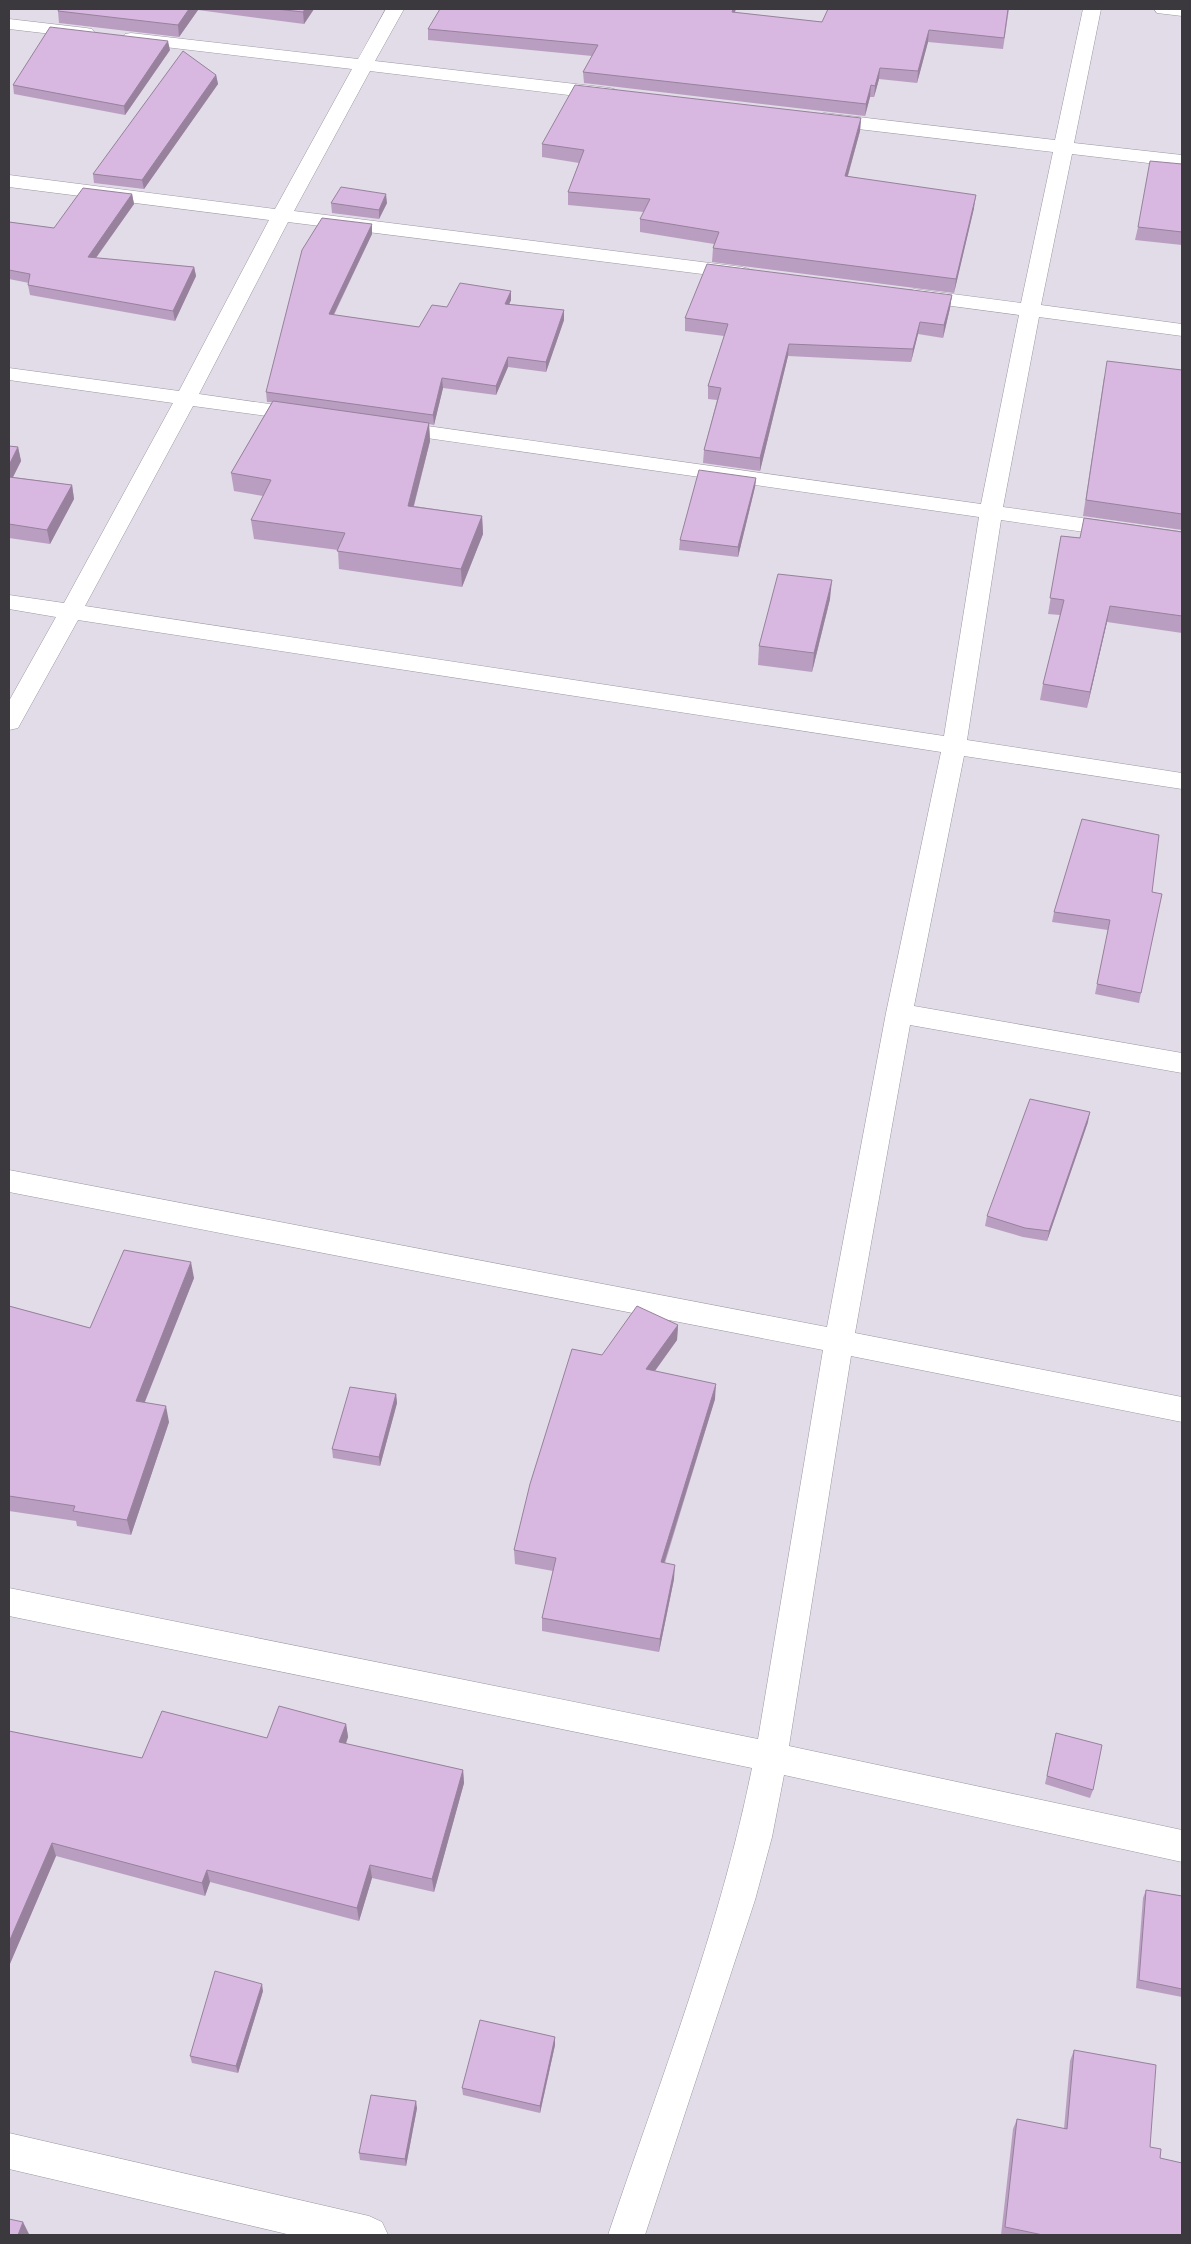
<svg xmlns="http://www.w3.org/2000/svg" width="1191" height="2244" viewBox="0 0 1191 2244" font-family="'IBM Plex Sans',sans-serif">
  <rect width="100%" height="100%" fill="#e1dce7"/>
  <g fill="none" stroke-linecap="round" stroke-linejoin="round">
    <g stroke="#9c98a2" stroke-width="1">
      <g id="street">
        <path d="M386,9h18l-29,52 235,27 7,2 2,4 -2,4 -7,2 -240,-29 -76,140 448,56 7,2 3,4 -3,4 -7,2 -454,-57 -89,172 105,15 8,1 3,5 -3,5 -8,1 -111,-15 -108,200 859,130 35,-219 -587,-84 -8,-1 -3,-5 3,-5 8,-1 589,83 38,-189 -105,-14 -7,-2 -3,-4 3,-4 7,-2 107,14 32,-151 -229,-27 -7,-2 -2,-4 2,-4 7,-2 231,27 28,-131h18l-27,134 108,12v12l-110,-13 -31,151 141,19v12l-143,-19 -36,190 179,25v14l-181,-26 -34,220 215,33v16l-218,-33 -50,250 268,47v20l-272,-48 -55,308 327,64v25l-331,-66 -62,390 393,84v32l-398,-87 -12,62 -17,63 -110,335h-37c52,-154 112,-307 144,-467l-743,-152v-28l749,151 65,-389 -814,-158v-22l818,157 59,-314 55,-261 -863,-132 -60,108 -9,2v-29l47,-84 -47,-8v-14l55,8 109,-200 -164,-23v-12l170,23 90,-171 -260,-33v-12l266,34 77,-140 -221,-26 -6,-1 -3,-4 3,-4 6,-1 227,26z"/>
        <path d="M1154,9h28v7l-25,-3z"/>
        <path d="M9,19l77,9 6,1 3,4 -3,4 -6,1 -77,-9z"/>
        <path d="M9,2133l360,83 13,6 6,13h-97l-282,-66z"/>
      </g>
    </g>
    <use href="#street" fill="#fff" fill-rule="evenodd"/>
  </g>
  <g fill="#ba9ec1">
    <path d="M59,9h255l-10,15 -106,-14 -19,27 -120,-14 -1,-12z"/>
    <path d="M1009,9l-6,40 -75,-7 -11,41 -38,-4 -5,18h-4l-5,19 -281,-33 -1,-11 9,-16 -164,-16v-11l307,-16 87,9z"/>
    <path d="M170,50l-45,65 -111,-21 -1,-9z"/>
    <path d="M216,75l2,9 -74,105 -50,-6 -1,-9z"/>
    <path d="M861,118l-1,13 -12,45 126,32 -20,85 -242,-31 1,-14 1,-4 -74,-12v-13l4,-7 -76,-7v-13l11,-29 -37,-6v-13z"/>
    <path d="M1182,164v81l-47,-5 3,-13z"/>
    <path d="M132,194l2,10 -38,54 98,9 2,9 -21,45 -145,-26 -2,-10 1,-2 -20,-4v-57l45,6z"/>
    <path d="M331,203h56l-8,16 -47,-6z"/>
    <path d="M372,224v10l-38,81 85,12 28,-20 64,-16v9l-2,4 55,6v10l-18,52 -38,-5 -12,28 -53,-7 -9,37 -5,-1 1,17 -16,65 68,10 1,18 -21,53 -123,-18 -1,-19 -84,-11 -3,-19 12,-24 -29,-5 -3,-18 41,-71h-5l-1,-10z"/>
    <path d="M952,295l-2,13 -7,30 -25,-4 -7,28 -123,-6 -28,115 -57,-8 1,-13 13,-50 -9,-1v-13l16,-50 -39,-5v-13z"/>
    <path d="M1182,370v160l-99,-14 21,-139z"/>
    <path d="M9,446l9,1 3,14 -8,16 59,8 2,14 -24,45 -41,-6z"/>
    <path d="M756,478l-1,9 -17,70 -59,-7 1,-10z"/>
    <path d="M1182,532v101l-75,-11 -20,86 -47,-8 3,-16 17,-69 -12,-1 13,-78 19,2z"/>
    <path d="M830,599l-18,73 -54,-7 1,-19z"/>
    <path d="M1152,892l-11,101 -2,10 -44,-9 13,-64 -56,-8 2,-10z"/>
    <path d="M1088,1122l-41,119 -24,-4 -38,-11 2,-10z"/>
    <path d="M194,1278l-49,124 24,20 -38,113 -54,-9 -1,-5 -67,-10v-205l81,22z"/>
    <path d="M678,1325l-1,15 -22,31 60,28 -50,164 9,16 -15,73 -117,-21v-13l11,-47 -38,-7 -1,-14 88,-195z"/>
    <path d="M396,1394l1,9 -17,63 -47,-8 -1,-9z"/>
    <path d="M346,1724l2,13 -2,7 117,26 1,13 -30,109 -62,-14 -13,43 -149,-39 -5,14 -149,-40 -47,110v-235l133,27 125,-20z"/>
    <path d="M1056,1733l37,57 -3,8 -45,-14z"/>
    <path d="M1146,1890l36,6v101l-46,-9 7,-90z"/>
    <path d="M263,1991l-25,82 -46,-10 -2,-7z"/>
    <path d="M555,2037v8l-15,68 -77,-18 -1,-7z"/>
    <path d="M1074,2050l76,97 10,11 22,77h-181l12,-106 4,-10 47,10 6,-68z"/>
    <path d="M417,2108l-11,58 -46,-6 -1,-7z"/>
  </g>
  <g fill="#97819d">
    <path d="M189,9h8l1,1 -19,27 -1,-12z"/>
    <path d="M305,9h9l-10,15 -1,-12z"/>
    <path d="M733,9h3l-5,15 1,-12z"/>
    <path d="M929,30l-1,12 -11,41 1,-12z"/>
    <path d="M168,41l2,9 -45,65 -1,-9z"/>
    <path d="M880,68l-1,11 -5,18 1,-11z"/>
    <path d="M216,75l2,9 -74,105 -2,-9z"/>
    <path d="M871,85l-1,12 -5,19 1,-12z"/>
    <path d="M861,118l-1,13 -16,58 1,-13z"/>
    <path d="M132,194l2,10 -44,62 -2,-9z"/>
    <path d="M386,194l1,9 -8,16v-9z"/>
    <path d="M976,195l-2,13 -20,85 2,-14z"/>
    <path d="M372,224v10l-43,90v-10z"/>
    <path d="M194,267l2,9 -21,45 -2,-10z"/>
    <path d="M511,291v9l-6,14v-10z"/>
    <path d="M952,295l-2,13 -7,30 1,-13z"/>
    <path d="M564,310v10l-18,52v-10z"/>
    <path d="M920,322l-2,12 -7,28 2,-13z"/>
    <path d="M789,344l-1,12 -28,115v-13z"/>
    <path d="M508,357v10l-12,28v-9z"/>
    <path d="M442,378l1,10 -9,37 -1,-10z"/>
    <path d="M429,423l1,18 -21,83 -1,-18z"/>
    <path d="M18,447l3,14 -12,24v-20z"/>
    <path d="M756,478l-1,9 -17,70v-10z"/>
    <path d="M72,485l2,14 -24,45 -3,-14z"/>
    <path d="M482,516l1,18 -21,53 -1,-18z"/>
    <path d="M832,580l-2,19 -18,73 2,-19z"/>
    <path d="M1110,606l-3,16 -20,86 3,-16z"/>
    <path d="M1090,1112l-2,10 -41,119 2,-10z"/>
    <path d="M191,1262l3,16 -55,138 -3,-15z"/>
    <path d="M678,1325l-1,15 -31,43v-14z"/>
    <path d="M716,1384l-1,15 -55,177 1,-14z"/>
    <path d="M396,1394l1,9 -17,63 -1,-9z"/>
    <path d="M166,1406l3,16 -38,113 -4,-15z"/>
    <path d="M675,1565l-1,14 -15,73 1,-13z"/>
    <path d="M346,1724l2,13 -7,19 -2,-14z"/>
    <path d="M463,1770l1,13 -30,109 -2,-13z"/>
    <path d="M52,1843l4,13 -47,110v-24z"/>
    <path d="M370,1865l2,13 -13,43 -2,-13z"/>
    <path d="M207,1870l3,12 -5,14 -3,-13z"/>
    <path d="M262,1984l1,7 -25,82 -2,-7z"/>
    <path d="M555,2037v8l-15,68v-7z"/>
    <path d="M416,2101l1,7 -11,58 -1,-7z"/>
    <path d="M23,2222l6,12 -1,1h-10z"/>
  </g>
  <g fill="#d8b8e0" stroke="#97819d">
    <path d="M59,9h130l-11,16 -120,-14z"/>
    <path d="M276,9h29l-2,3z"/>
    <path d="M440,9h293l-1,3 90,10 6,-13h180l-4,29 -75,-8 -11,41 -38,-3 -5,18 -4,-1 -5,19 -283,-32 15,-27 -170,-16z"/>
    <path d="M50,27l118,14 -44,65 -111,-21z"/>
    <path d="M183,51l33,24 -74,105 -49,-6z"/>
    <path d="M575,85l286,33 -16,58 131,19 -20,84 -243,-31 6,-16 -79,-13 10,-20 -82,-7 16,-42 -42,-6z"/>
    <path d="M1150,161l32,3v68l-44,-5z"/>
    <path d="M341,187l45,7 -7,16 -48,-7z"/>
    <path d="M83,188l49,6 -44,63 106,10 -21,44 -145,-26 2,-11 -21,-4v-48l45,6z"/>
    <path d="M322,218l50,6 -43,90 90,13 13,-22 15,2 13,-24 51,8 -6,13 59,6 -18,52 -38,-5 -12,29 -54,-8 -9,37 -167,-23 36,-142z"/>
    <path d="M707,264l245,31 -8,30 -24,-3 -7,27 -124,-5 -29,114 -56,-8 17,-62 -13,-2 20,-62 -43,-6z"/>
    <path d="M1107,361l75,9v144l-96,-14z"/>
    <path d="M273,401l156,22 -21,83 74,10 -21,53 -124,-18 8,-18 -94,-13 20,-40 -40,-7z"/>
    <path d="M9,446l9,1 -9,18z"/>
    <path d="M699,470l57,8 -18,69 -58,-7z"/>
    <path d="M9,477l63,8 -25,45 -38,-6z"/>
    <path d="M1084,518l98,14v84l-72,-10 -20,86 -47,-8 21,-84 -14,-2 11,-62 19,2z"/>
    <path d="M778,574l54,6 -18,73 -55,-7z"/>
    <path d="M1082,819l77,16 -7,57 10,2 -21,99 -44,-9 13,-64 -56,-8z"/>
    <path d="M1030,1099l60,13 -41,119 -24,-3 -38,-12z"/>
    <path d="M124,1250l67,12 -55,139 30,5 -39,114 -54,-9 2,-5 -66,-10v-190l81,22z"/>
    <path d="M637,1306l41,19 -32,44 70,15 -55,178 14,3 -15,74 -118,-21 14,-60 -42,-8 16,-66 42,-135 30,6z"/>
    <path d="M350,1387l46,7 -17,63 -47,-8z"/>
    <path d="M279,1706l67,18 -7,18 124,28 -31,109 -62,-14 -13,43 -150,-38 -5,13 -150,-40 -43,99v-211l133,27 20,-47 105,27z"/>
    <path d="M1056,1733l46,12 -9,45 -46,-14z"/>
    <path d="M1146,1890l36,6v93l-43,-9z"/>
    <path d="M215,1971l47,13 -26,82 -46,-10z"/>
    <path d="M480,2020l75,17 -15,69 -78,-18z"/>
    <path d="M1074,2050l82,15 -6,82 11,2 -1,9 22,5v72h-139l-38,-8 12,-108 50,10z"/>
    <path d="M371,2095l45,6 -11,58 -46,-6z"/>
    <path d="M9,2219l14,3 -5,13h-9z"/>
  </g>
  <rect width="1191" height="2244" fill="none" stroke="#3b393d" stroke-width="20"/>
</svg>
